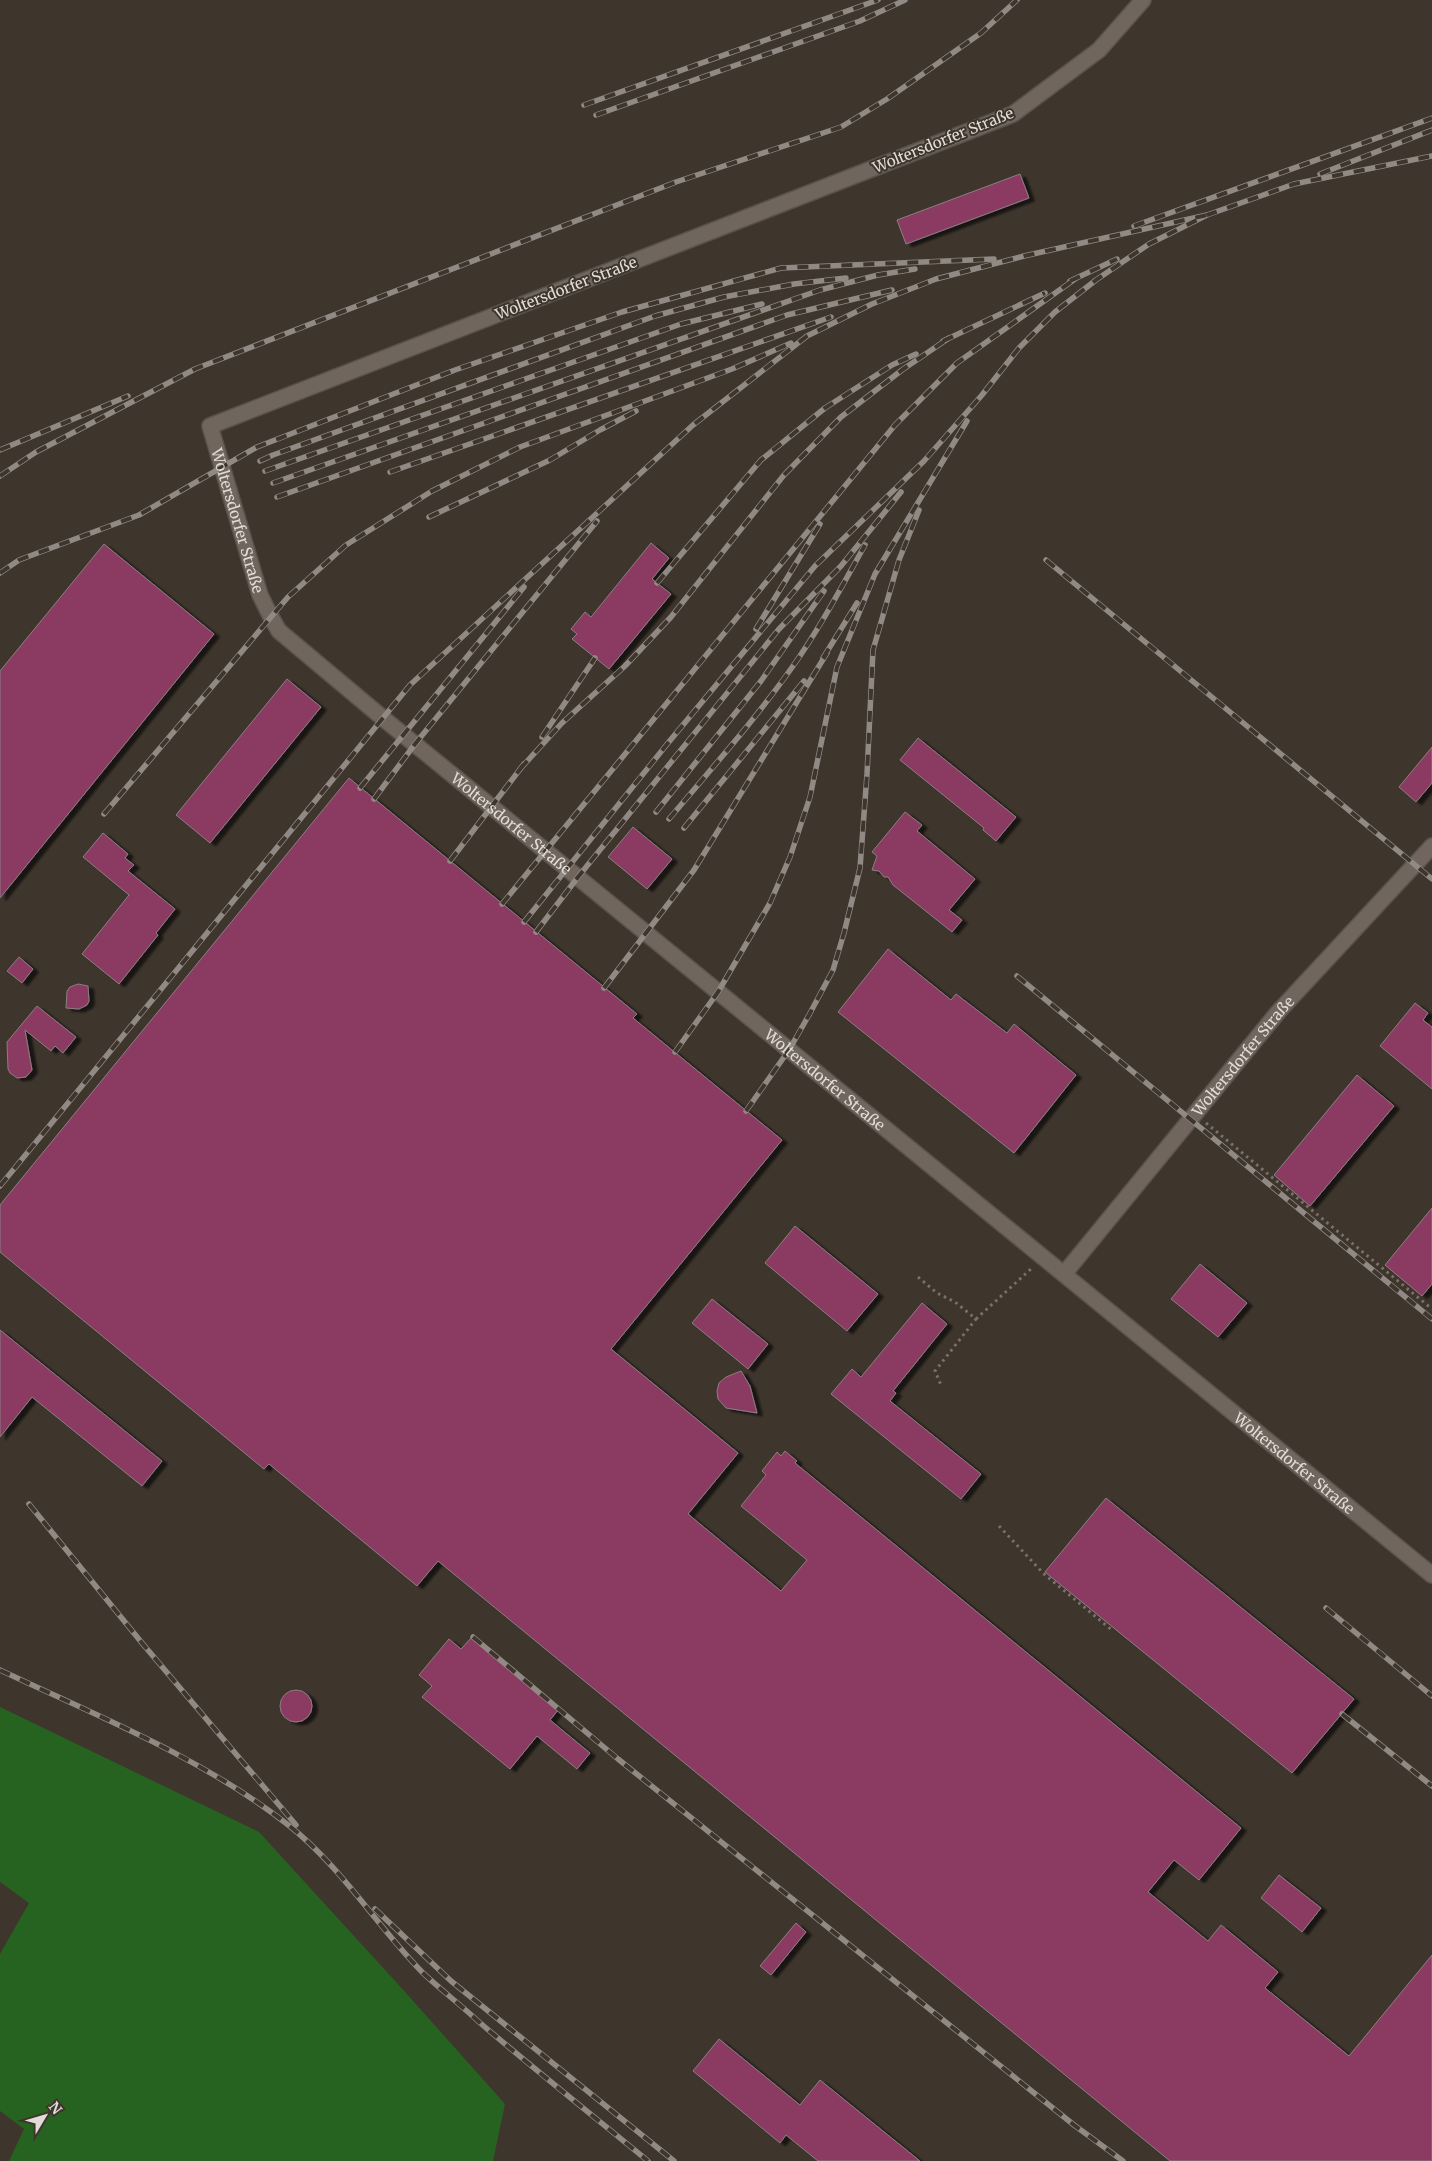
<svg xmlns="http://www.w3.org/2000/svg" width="1432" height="2161" viewBox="0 0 1432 2161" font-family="Merriweather,serif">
  <defs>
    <filter id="shadow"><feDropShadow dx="5.5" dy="3" stdDeviation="1" flood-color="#0009"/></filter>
  </defs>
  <rect width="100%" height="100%" fill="#3e352d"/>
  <path fill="#276320" d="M0,1707l259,125 138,151 108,121 -12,57h-484l15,-32 -24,-18v-157l29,-51 -29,-21z"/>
  <g fill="#8b3b62" stroke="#8c7e83" filter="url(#shadow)">
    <path d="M1020,174l9,24 -123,46 -9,-24z"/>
    <path d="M651,543l18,15 -17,21 19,15 -62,75 -37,-30 5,-5 -6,-5 14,-17 6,5z"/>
    <path d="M104,544l110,90 -214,264v-227z"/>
    <path d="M287,679l34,28 -111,136 -34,-28z"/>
    <path d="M918,738l98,79 -20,24 -13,-11 1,-2 -84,-68z"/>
    <path d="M1432,747v36l-16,19 -17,-15z"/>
    <path d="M349,778l288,236 -4,4 149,122 -171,209 127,104 -50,61 93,77 26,-31 -66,-54 25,-31 -4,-4 15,-19 4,4 4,-5 12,10 -2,2 446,365 -42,52 -25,-20 -26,32 60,49 13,-16 57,47 -13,16 84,68 83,-101v206h-262l-732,-600 -21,25 -148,-122 -5,5 -264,-217v-47z"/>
    <path d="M905,812l17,13 -5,6 58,48 -26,31 13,10 -10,12 -59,-47 -5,-8h-4l-5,-6 -7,-1 5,-14 -5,-4z"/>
    <path d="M633,827l39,32 -25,30 -39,-32z"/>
    <path d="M103,833l25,21 -3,4 9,7 -6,6 47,38 -19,24 2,2 -39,49 -37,-30 47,-59 -46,-38z"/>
    <path d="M888,949l63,51 5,-6 51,39 7,-9 62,51 -62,78 -176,-141z"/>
    <path d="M19,957l14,12 -11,14 -15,-12z"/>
    <path d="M78,984l10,2 1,15 -2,4 -8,4 -13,-1 1,-17 3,-4z"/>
    <path d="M1415,1003l13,10 -5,7 9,7v62l-52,-43z"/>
    <path d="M37,1006l39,31 -13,16 -8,-7 -4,5 -26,-21 7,40 -6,7 -9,1 -7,-5 -2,-4 -1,-27z"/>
    <path d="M1357,1075l37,31 -84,100 -36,-31z"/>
    <path d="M1432,1208v76l-10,12 -37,-31z"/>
    <path d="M795,1226l83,68 -31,37 -82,-68z"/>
    <path d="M1200,1264l47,39 -29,34 -47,-38z"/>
    <path d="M712,1299l56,45 -20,25 -56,-46z"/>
    <path d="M922,1303l25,21 -54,67 3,2 -6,8 91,73 -20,25 -130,-105 21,-25 9,8z"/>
    <path d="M0,1330l162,131 -20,25 -110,-89 -32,40z"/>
    <path d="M741,1371l9,15 7,27 -31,-5 -8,-9 -1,-8 2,-8 7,-6z"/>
    <path d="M1106,1498l248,201 -62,74 -247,-201z"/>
    <path d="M471,1638l87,72 -8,10 40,33 -13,16 -40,-33 -27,33 -88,-72 10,-11 -13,-11 30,-36 12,10z"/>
    <circle cx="296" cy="1706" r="16"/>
    <path d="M1279,1875l42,33 -19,24 -41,-34z"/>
    <path d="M796,1923l10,9 -35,43 -11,-9z"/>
    <path d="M719,2039l81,66 20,-25 100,81h-102l-32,-26 -6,8 -87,-72z"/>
  </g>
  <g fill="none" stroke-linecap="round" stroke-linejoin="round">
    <g stroke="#59524c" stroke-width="18">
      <g id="minor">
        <path id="s1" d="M1143,0l-44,50 -86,64 -803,312 50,169 11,22 8,14 105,88 1048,856"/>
        <path id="s2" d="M1064,1274l215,-263 153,-165"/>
      </g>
    </g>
    <g stroke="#79716a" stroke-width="3" stroke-dasharray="2.5 4" stroke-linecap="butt">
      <path d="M1206,1123l226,186"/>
      <path d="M918,1277l19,16 18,9 21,17 -41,52 6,14"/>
      <path d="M976,1319l56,-51"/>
      <path d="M999,1526l45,48 69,57"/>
    </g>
    <use href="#minor" stroke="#70665d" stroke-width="15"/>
    <g stroke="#918a84" stroke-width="5.5">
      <g id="rail">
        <path d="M584,105l294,-105"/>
        <path d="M596,115l264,-94 45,-21"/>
        <path d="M1320,174l112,-44"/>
        <path d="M1134,226l298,-108"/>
        <path d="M1070,281l47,-22"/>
        <path d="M943,341l102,-48"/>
        <path d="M0,450l128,-54"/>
        <path d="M260,461l13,-6 382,-139 69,-19 70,-13 52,-6"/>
        <path d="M265,471l416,-147 81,-20"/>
        <path d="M390,472l441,-155"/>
        <path d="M0,476l36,-24 159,-83 481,-187 165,-55 46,-28 94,-66 36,-33"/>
        <path d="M273,483l547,-193 58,-15 37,-6"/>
        <path d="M277,497l510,-182 105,-25"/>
        <path d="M429,517l121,-57 50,-30 36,-19"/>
        <path d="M1046,560l386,319"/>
        <path d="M0,573l19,-13 120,-45 118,-68 198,-77 167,-58 159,-44 213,-9"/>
        <path d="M657,583l104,-123 64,-52 67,-43 24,-11"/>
        <path d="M756,629l64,-105"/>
        <path d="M823,658l34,-55"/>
        <path d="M542,737l53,-79"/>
        <path d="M520,769l42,-46 63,-57 46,-49 113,-142 57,-58 61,-47 47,-32"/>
        <path d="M360,788l164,-201"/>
        <path d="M374,799l41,-55 182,-223"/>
        <path d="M656,812l105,-131 63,-90"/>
        <path d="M104,814l184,-217 58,-52 86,-54 88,-44 212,-78 59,-26"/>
        <path d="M669,819c42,-50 86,-99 124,-153 27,-38 49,-80 72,-121"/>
        <path d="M684,828l120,-147"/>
        <path d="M450,861l74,-97"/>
        <path d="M502,904l393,-479 62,-62 118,-84"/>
        <path d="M524,922l144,-179 147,-177 109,-105 58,-66 37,-47 36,-36 41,-32 53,-36 58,-29 87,-31 138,-28"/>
        <path d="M536,932l42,-55 201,-248 62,-63 60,-74"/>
        <path d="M1017,976l415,343"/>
        <path d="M604,988l90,-118 133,-217"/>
        <path d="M675,1052l43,-60 52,-89 20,-46 20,-60 27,-130 38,-93 92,-153"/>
        <path d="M746,1111l43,-61 20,-35 24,-45 11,-37 16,-65 7,-94 6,-124 26,-90 20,-50"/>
        <path d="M0,1186l410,-501 283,-260 114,-89 65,-32 64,-25 88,-23 183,-41"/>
        <path d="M29,1504l113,139 154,182"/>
        <path d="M1326,1608l106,88"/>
        <path d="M473,1637l145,122 456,366 49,36"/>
        <path d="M0,1670c97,46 201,87 287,154 53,41 89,101 136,149 18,17 38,32 56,49 55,47 113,93 169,139"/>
        <path d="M1342,1714l90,72"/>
        <path d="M375,1909l76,72 223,180"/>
      </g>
    </g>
    <use href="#rail" stroke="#3e352d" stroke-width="4" stroke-dasharray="11" stroke-linecap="butt"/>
  </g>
  <g text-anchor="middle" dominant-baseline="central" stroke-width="4" stroke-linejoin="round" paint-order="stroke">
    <g font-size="15" fill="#e2dcd8" stroke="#3e352d">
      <text transform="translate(943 140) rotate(-22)">Woltersdorfer Straße</text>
      <text transform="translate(566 288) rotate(-21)">Woltersdorfer Straße</text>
      <text stroke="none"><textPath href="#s1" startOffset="1134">Woltersdorfer Straße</textPath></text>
      <text stroke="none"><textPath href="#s1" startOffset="1554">Woltersdorfer Straße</textPath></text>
      <text stroke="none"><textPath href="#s2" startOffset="282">Woltersdorfer Straße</textPath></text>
      <text stroke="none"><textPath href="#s1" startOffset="1959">Woltersdorfer Straße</textPath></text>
      <text stroke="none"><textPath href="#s1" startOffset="2565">Woltersdorfer Straße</textPath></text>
    </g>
  </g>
  <g transform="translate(45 2116) rotate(52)" stroke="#3e352d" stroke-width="4" paint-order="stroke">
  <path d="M0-4L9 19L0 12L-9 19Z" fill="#e2dcd8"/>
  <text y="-8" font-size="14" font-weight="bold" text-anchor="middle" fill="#e2dcd8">N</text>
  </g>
</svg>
